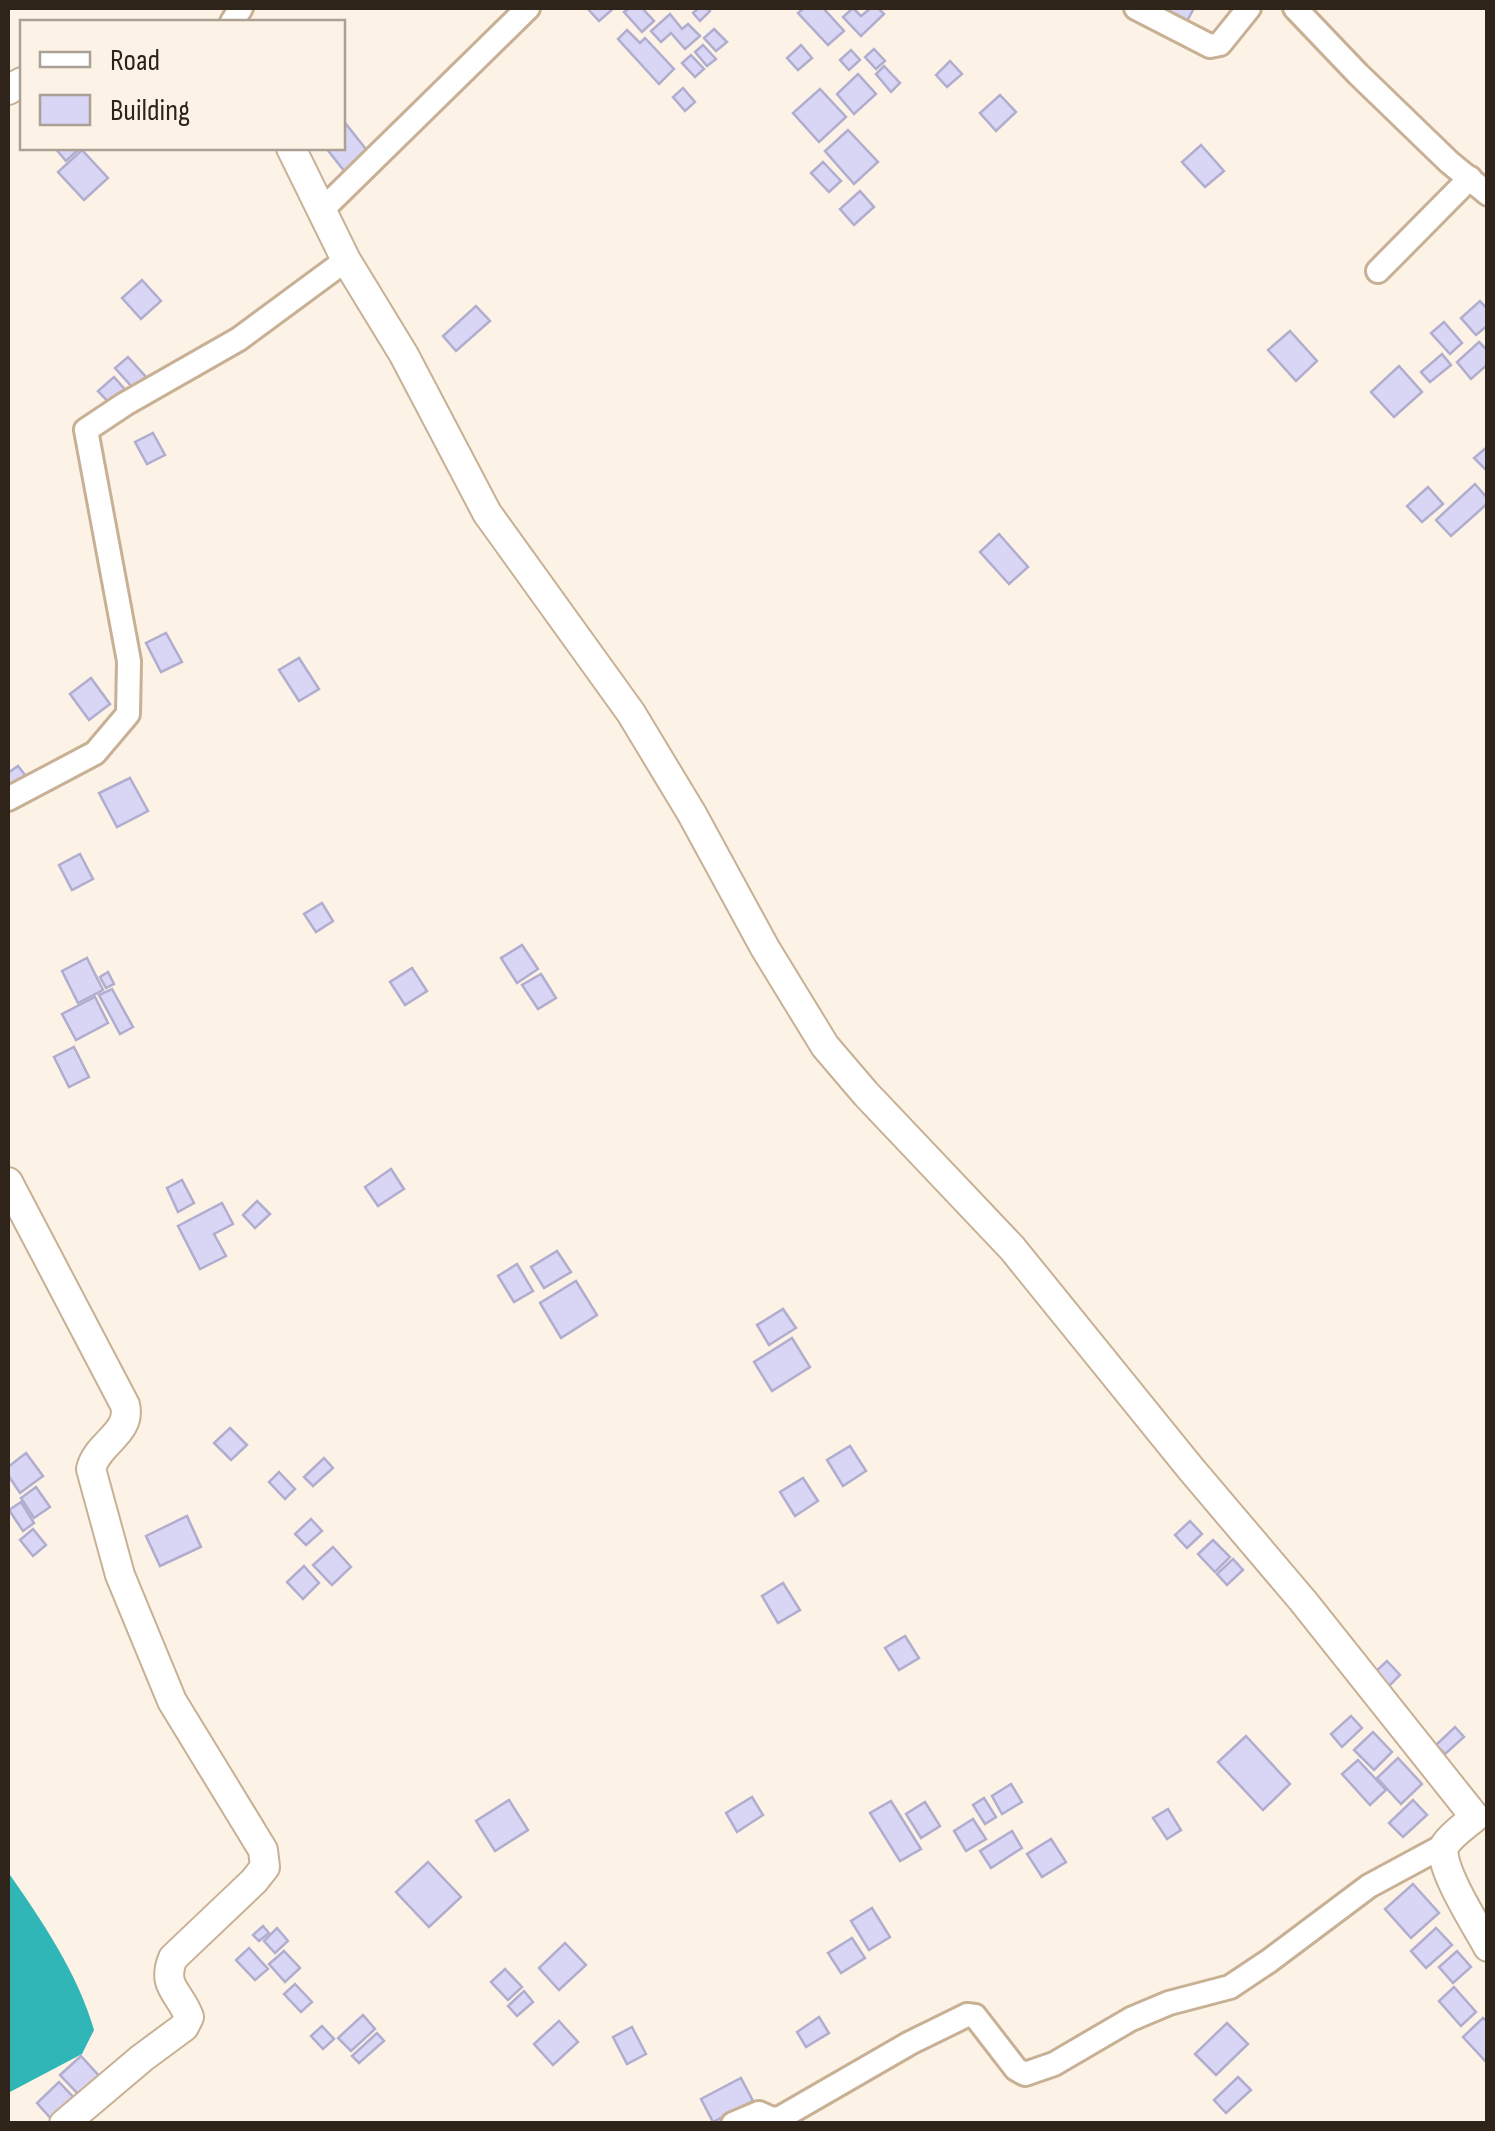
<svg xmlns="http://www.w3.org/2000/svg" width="1495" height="2131" viewBox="0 0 1495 2131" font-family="'Sofia Sans Condensed',sans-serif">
  <rect width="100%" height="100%" fill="#fcf2e6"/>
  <path fill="#31b6b7" d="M8,1872c34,49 69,100 86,158l-12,24 -74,39z"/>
  <g fill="#d8d5f5" stroke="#b0adce" stroke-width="2.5">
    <path d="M587,8h27l-15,13z"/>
    <path d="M630,8h12l12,13 -12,11 -18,-20z"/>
    <path d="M699,8h8l3,3 -10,10 -7,-8z"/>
    <path d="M804,8h19l21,23 -16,14 -30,-32z"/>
    <path d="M853,8l8,8 10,-8h7l6,6 -23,22 -18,-19z"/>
    <path d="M1164,8h30l-7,13z"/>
    <path d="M670,14l12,15 6,-5 12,12 -15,13 -14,-16 -10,9 -10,-11z"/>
    <path d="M714,29l13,13 -11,9 -12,-13z"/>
    <path d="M627,30l13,13 5,-5 29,31 -15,15 -41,-45z"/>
    <path d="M703,45l13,14 -9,7 -12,-14z"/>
    <path d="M801,45l11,13 -14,12 -11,-12z"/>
    <path d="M874,49l11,12 -9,8 -11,-12z"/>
    <path d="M851,50l9,10 -11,10 -9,-10z"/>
    <path d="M691,55l13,14 -9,8 -13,-14z"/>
    <path d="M950,61l12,13 -15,13 -11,-12z"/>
    <path d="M884,66l16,17 -9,9 -15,-18z"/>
    <path d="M858,74l18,20 -22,20 -17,-20z"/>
    <path d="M683,88l12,14 -10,9 -12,-14z"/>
    <path d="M820,89l26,28 -27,25 -26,-29z"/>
    <path d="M1000,95l16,17 -20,19 -16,-18z"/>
    <path d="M346,124l23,29 -24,19 -19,-24h16v-22z"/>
    <path d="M848,130l30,32 -24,22 -29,-33z"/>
    <path d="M1201,145l23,26 -19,16 -23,-25z"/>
    <path d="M55,148h25l-14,13z"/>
    <path d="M82,150l26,28 -24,22 -26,-28z"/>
    <path d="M823,162l18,19 -12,11 -18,-19z"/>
    <path d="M860,191l14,16 -20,18 -14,-16z"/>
    <path d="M142,280l19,21 -20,18 -19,-21z"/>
    <path d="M1480,301l8,9v15l-12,10 -15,-17z"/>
    <path d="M476,306l14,15 -34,30 -13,-15z"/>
    <path d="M1444,322l18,21 -12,11 -19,-21z"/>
    <path d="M1290,331l27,30 -21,20 -28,-31z"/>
    <path d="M1479,342l9,9v13l-17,15 -14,-17z"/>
    <path d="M1442,354l9,11 -21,17 -9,-10z"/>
    <path d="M128,357l18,20 -13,11 -18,-20z"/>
    <path d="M1399,366l23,26 -28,25 -23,-25z"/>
    <path d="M114,377l15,17 -15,14 -16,-17z"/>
    <path d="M153,433l12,22 -18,9 -12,-22z"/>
    <path d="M1487,447l1,1v24l-14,-14z"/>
    <path d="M1475,484l13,15v4l-37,33 -15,-16z"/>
    <path d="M1428,487l15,17 -21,18 -15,-16z"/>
    <path d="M999,534l29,33 -19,17 -29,-32z"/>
    <path d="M166,633l16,29 -21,10 -15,-29z"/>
    <path d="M299,658l20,31 -20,12 -20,-31z"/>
    <path d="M91,678l19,26 -21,16 -19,-26z"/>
    <path d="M18,766l11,14 -16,12 -5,-8v-11z"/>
    <path d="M130,778l18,33 -31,16 -18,-34z"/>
    <path d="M80,854l13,25 -21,11 -13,-25z"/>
    <path d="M322,903l11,18 -17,11 -12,-18z"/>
    <path d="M522,945l16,24 -21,14 -16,-25z"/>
    <path d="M87,958l16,32 -25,13 -16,-32z"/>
    <path d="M412,968l15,23 -22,14 -15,-23z"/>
    <path d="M108,972l6,12 -8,4 -6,-11z"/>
    <path d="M541,974l15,24 -18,11 -16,-24z"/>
    <path d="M112,989l21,38 -13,7 -21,-39z"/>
    <path d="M95,997l13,26 -32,17 -14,-26z"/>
    <path d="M74,1047l15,30 -20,10 -15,-30z"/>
    <path d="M391,1169l13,20 -26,17 -13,-19z"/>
    <path d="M182,1180l12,23 -16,9 -11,-24z"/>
    <path d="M257,1201l13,13 -15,14 -12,-13z"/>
    <path d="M222,1203l11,21 -19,10 12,22 -26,13 -22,-43z"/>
    <path d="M557,1251l14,21 -27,16 -13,-21z"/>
    <path d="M517,1264l16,27 -19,11 -16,-26z"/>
    <path d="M576,1281l21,34 -36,23 -21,-35z"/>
    <path d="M783,1309l13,19 -27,17 -12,-20z"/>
    <path d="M792,1338l18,29 -38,24 -18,-29z"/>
    <path d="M230,1428l17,17 -16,15 -17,-17z"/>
    <path d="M850,1446l16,25 -23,15 -16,-26z"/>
    <path d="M26,1453l17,23 -23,17 -12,-18v-8z"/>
    <path d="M324,1458l9,10 -20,18 -9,-9z"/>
    <path d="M279,1472l16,17 -10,10 -16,-17z"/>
    <path d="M803,1478l15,23 -23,15 -15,-24z"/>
    <path d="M36,1487l14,20 -16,11 -13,-20z"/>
    <path d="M21,1502l13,21 -11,8 -14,-21z"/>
    <path d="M187,1516l14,31 -41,19 -14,-30z"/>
    <path d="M311,1519l11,12 -16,14 -11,-11z"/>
    <path d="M1190,1521l12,13 -15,14 -12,-13z"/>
    <path d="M33,1529l13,16 -13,11 -13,-16z"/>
    <path d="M1213,1540l17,17 -15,15 -17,-18z"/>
    <path d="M333,1547l18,20 -19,18 -19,-20z"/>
    <path d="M1233,1559l10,11 -16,15 -10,-11z"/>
    <path d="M304,1566l15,17 -16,16 -16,-17z"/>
    <path d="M783,1583l17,27 -22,13 -16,-27z"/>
    <path d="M905,1636l14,22 -20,12 -14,-22z"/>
    <path d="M1387,1661l13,14 -13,13 -13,-15z"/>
    <path d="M1351,1716l11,12 -20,19 -11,-13z"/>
    <path d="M1455,1727l9,10 -19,17 -9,-9z"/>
    <path d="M1373,1732l19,20 -18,18 -20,-20z"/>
    <path d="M1246,1736l44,48 -27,26 -45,-48z"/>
    <path d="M1398,1758l24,26 -21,20 -24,-26z"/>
    <path d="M1358,1760l28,30 -16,15 -28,-31z"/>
    <path d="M1011,1784l11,18 -20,12 -10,-18z"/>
    <path d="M752,1797l11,18 -26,17 -11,-19z"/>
    <path d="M984,1798l12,19 -11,7 -12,-19z"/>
    <path d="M509,1800l19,30 -33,21 -19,-30z"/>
    <path d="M1413,1800l14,15 -24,22 -14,-14z"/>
    <path d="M891,1801l30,48 -21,12 -30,-48z"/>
    <path d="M925,1802l15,24 -19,12 -15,-24z"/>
    <path d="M1168,1809l13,21 -14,9 -14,-21z"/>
    <path d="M973,1819l13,20 -20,12 -12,-20z"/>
    <path d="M1012,1831l10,17 -31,20 -11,-17z"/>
    <path d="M1051,1839l15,23 -24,15 -15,-23z"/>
    <path d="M428,1862l33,35 -32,30 -33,-35z"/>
    <path d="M1413,1884l26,29 -28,25 -26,-29z"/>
    <path d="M872,1908l18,29 -21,13 -18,-29z"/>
    <path d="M263,1926l6,7 -10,8 -6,-6z"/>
    <path d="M277,1928l11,13 -13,12 -11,-12z"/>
    <path d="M1436,1928l16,17 -26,23 -15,-17z"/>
    <path d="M852,1938l13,20 -24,15 -13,-20z"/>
    <path d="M565,1943l21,22 -27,25 -20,-22z"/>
    <path d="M249,1948l19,21 -13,11 -19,-20z"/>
    <path d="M284,1951l16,17 -15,14 -16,-18z"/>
    <path d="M1457,1951l14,16 -18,16 -14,-16z"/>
    <path d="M505,1969l17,18 -14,13 -17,-18z"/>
    <path d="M295,1984l17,18 -11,10 -17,-18z"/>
    <path d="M1454,1987l22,25 -15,14 -22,-25z"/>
    <path d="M524,1991l9,11 -16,14 -9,-10z"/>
    <path d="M363,2015l12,14 -24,22 -13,-13z"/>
    <path d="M819,2017l10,16 -23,14 -9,-15z"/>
    <path d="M1483,2018l5,4v42l-25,-27z"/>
    <path d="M559,2021l19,21 -25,23 -19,-21z"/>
    <path d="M1227,2023l21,21 -32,31 -21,-21z"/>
    <path d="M322,2026l12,13 -11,10 -12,-13z"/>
    <path d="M632,2027l14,27 -19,10 -14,-27z"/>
    <path d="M377,2033l7,8 -25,22 -7,-7z"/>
    <path d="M81,2056l20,22 -20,19 -21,-22z"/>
    <path d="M1238,2077l13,13 -25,23 -12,-13z"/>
    <path d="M741,2078l12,23 -40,21 -12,-23z"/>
    <path d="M59,2082l18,19 -23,21 -17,-19z"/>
  </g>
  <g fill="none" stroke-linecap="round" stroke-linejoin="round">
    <g stroke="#c8b094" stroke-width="28">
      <g id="minor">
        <path d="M1136,8l74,38 10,-2 29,-36"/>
        <path d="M1295,8l63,66 91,88 39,32"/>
        <path d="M232,22l9,-14"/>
        <path d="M322,210l206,-202"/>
        <path d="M1378,271l92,-93"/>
        <path d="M8,799l87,-46 33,-39 1,-53 -43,-231 39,-26 114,-65 107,-79"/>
        <path d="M733,2124l26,-11 13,6 8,-1 130,-75 57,-28 8,1 41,53 9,5 29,-10 77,-45 38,-16 61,-16 39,-26 100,-75 76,-41"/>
      </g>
    </g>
    <g stroke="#c8b094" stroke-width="32">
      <g id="tertiary">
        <path d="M8,90l14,-8"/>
        <path d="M291,148l55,112 58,95 83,158 144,200 61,101 73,134 60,98 41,48 146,154 179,221 112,132 172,216c-9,8 -24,18 -30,28 -10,17 33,83 43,102"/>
        <path d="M8,1182l117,223c7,28 -28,38 -34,64l29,106 52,126 91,149 2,17 -11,14 -81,77c-12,29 7,34 16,59l-5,10 -42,31 -78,66"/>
      </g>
    </g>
    <use href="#minor" stroke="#fff" stroke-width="22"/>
    <use href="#tertiary" stroke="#fff" stroke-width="28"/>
  </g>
  <rect width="1495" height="2131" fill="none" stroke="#2e241a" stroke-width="20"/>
  <rect x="20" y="20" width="325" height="130" fill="#fcf2e6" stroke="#aaa094" stroke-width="2.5"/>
  <rect x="40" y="52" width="50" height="15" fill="#ffffff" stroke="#aaa094" stroke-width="2.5"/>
  <text x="110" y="70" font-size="30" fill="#2e241a">Road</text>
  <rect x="40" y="95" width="50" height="30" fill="#d8d5f5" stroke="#aaa094" stroke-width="2.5"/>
  <text x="110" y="120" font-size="30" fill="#2e241a">Building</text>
</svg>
